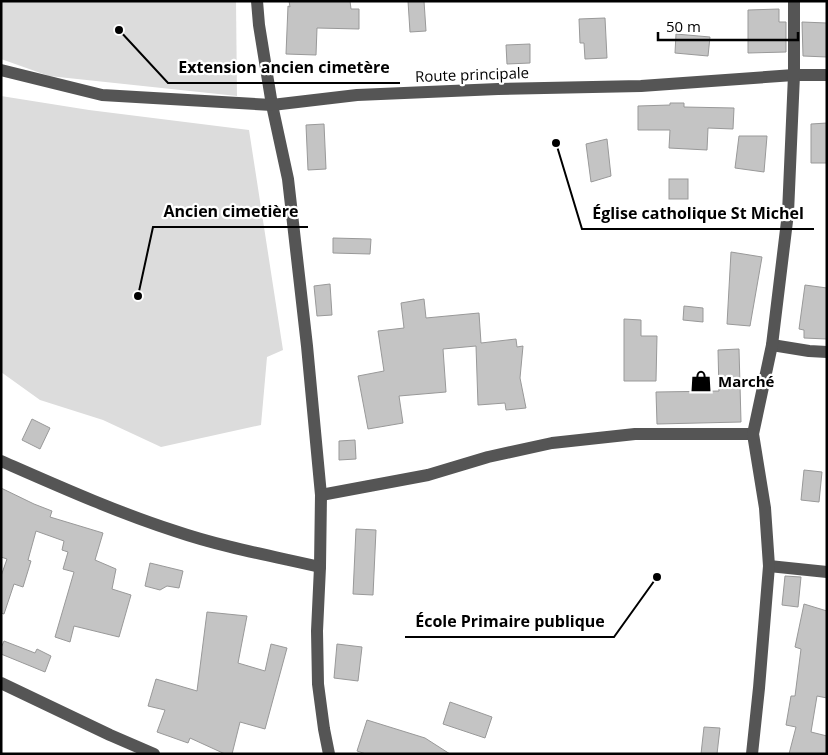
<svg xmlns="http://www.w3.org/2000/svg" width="828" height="755" viewBox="0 0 828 755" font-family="'Open Sans',sans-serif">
  <rect width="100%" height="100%" fill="#fff"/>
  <g fill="#dcdcdc">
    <path d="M1,1h235l1,95 -188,-20 -48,-17z"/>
    <path d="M1,96l88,14 160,20 34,220 -16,7 -6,68 -100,22 -58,-27 -63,-20 -39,-28z"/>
  </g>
  <g fill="#c4c4c4" stroke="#999">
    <path d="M289,1h61l1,8h8v20l-42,-1 -1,27 -30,-1 2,-48 2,1z"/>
    <path d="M408,1h16l2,30 -16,1z"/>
    <path d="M779,9v13h7v30l-38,1v-43z"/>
    <path d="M605,18l2,40 -22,1 -1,-16h-4l-1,-24z"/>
    <path d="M802,22l25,1v34l-24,-1z"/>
    <path d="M676,34l34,3 -2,19 -33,-3z"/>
    <path d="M530,44v19l-23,1 -1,-19z"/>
    <path d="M670,103h14v4l50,1 -1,21 -25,-1 -1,22 -38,-2 1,-18h-32v-24l32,-1z"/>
    <path d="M827,123v40h-16v-39z"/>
    <path d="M324,124l2,45 -18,1 -2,-45z"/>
    <path d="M739,136h28l-3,36 -29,-4z"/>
    <path d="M607,139l4,37 -20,6 -5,-38z"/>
    <rect x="669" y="179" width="19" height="20"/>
    <path d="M333,238l38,1 -1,15 -37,-1z"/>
    <path d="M731,252l31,5 -12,69 -23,-2z"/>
    <path d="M330,284l2,31 -15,1 -3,-30z"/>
    <path d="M805,285l22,3v51l-23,-1v-8l-5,-1z"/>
    <path d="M424,299l2,19 53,-5 2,30 35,-4 1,8 6,-1 -3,32 6,30 -20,2 -1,-7 -27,2 -2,-59 -33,3 3,43 -47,4 4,27 -35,6 -10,-53 26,-5 -6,-40 26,-3 -3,-25z"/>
    <path d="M684,306l19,2v14l-20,-2z"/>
    <path d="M624,319l17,1v16h16l-1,45h-32z"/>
    <path d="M739,349l2,73 -84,2 -1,-32 63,-1 -1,-41z"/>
    <path d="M32,419l18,9 -10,21 -18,-9z"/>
    <path d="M355,440l1,19 -17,1v-19z"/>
    <path d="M804,470l18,2 -3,30 -18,-2z"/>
    <path d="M1,488l33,16 18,7 -2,6 53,16 -8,27 21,9 -4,20 19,6 -12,42 -45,-11 -4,16 -15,-5 19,-65 -11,-3 5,-17 -6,-2 2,-9 -28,-10 -8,29 3,1 -8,26 -9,-3 -10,30 -3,-1v-37l6,-17 -6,-2z"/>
    <path d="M356,529l20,1 -3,65 -20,-1z"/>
    <path d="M150,563l33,8 -4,17 -12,-2 -7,4 -15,-4z"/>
    <path d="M785,576l16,1 -3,30 -16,-2z"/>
    <path d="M804,604l23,7v87l-10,-2 -6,36 16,4v18h-38l7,-27 -10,-2 5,-29h4l6,-47 -6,-2z"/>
    <path d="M207,612l40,4 -9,47 27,8 6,-27 16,4 -22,81 -25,-7 -8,32h-7l-35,-16 -2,5 -31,-11 8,-22 -17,-4 8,-27 41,12z"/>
    <path d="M4,641l31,12 2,-4 14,7 -6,16 -44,-18v-6z"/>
    <path d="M337,644l25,3 -4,34 -24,-3z"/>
    <path d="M450,702l42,15 -7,21 -42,-14z"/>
    <path d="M367,720l58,18 25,16h-84l-9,-3z"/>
    <path d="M704,727l16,1 -3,26h-16z"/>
  </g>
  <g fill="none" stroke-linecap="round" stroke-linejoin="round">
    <g stroke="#555" stroke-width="12">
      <path d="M257,1l2,24 13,80 16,74 19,167 14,149 -1,72 -3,64 1,53 6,45 5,25"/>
      <path d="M1,70l101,25 170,10 85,-10 141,-6 143,-3 153,-11h33"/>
      <path d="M772,345l37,6 18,1"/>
      <path d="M1,461c57,25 115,51 174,70 47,16 97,25 145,36"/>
      <path d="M321,495l107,-20 60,-18 64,-14 83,-9h118"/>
      <path d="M769,566l58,6"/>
      <path d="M1,683l109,52 44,19"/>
      <path d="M752,754l7,-66 10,-122 -4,-58 -12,-74 19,-89 16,-132 6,-138v-74"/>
    </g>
  </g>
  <defs>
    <g id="shop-bare" transform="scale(1.725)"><path d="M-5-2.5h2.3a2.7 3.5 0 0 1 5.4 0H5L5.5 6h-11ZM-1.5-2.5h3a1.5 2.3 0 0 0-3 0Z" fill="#000" stroke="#fff" stroke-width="2.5" paint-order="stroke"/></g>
  </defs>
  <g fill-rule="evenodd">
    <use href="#shop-bare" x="701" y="381"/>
  </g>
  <g text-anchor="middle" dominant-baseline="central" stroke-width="4.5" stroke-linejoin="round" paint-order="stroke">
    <g font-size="15" fill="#000" stroke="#fff">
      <text transform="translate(472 74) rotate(-2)">Route principale</text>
    </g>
    <g font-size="15" font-weight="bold" fill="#000" stroke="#fff" text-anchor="start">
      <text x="718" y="381">Marché</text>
    </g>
  </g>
  <path fill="none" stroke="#000" stroke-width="2" d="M119 30L168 83H400M138 296L153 227H308M556 143L582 229H814M657 577L614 637H405"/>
  <g fill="#000" stroke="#fff" stroke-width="2">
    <circle cx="119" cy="30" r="5"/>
    <circle cx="138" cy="296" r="5"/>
    <circle cx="556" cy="143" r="5"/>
    <circle cx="657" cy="577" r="5"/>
  </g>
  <g font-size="16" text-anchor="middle" font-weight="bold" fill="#000" stroke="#fff" stroke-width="4.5" stroke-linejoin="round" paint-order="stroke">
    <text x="284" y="73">Extension ancien cimetère</text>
    <text x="231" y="217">Ancien cimetière</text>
    <text x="698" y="219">Église catholique St Michel</text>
    <text x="510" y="627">École Primaire publique</text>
  </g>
  <rect width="828" height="755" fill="none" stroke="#000000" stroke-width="5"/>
  <path d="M658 32v8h140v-8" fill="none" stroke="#000000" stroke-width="2.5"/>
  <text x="666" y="32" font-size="15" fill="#000000" stroke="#ffffff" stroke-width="4" paint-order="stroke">50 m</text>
</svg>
